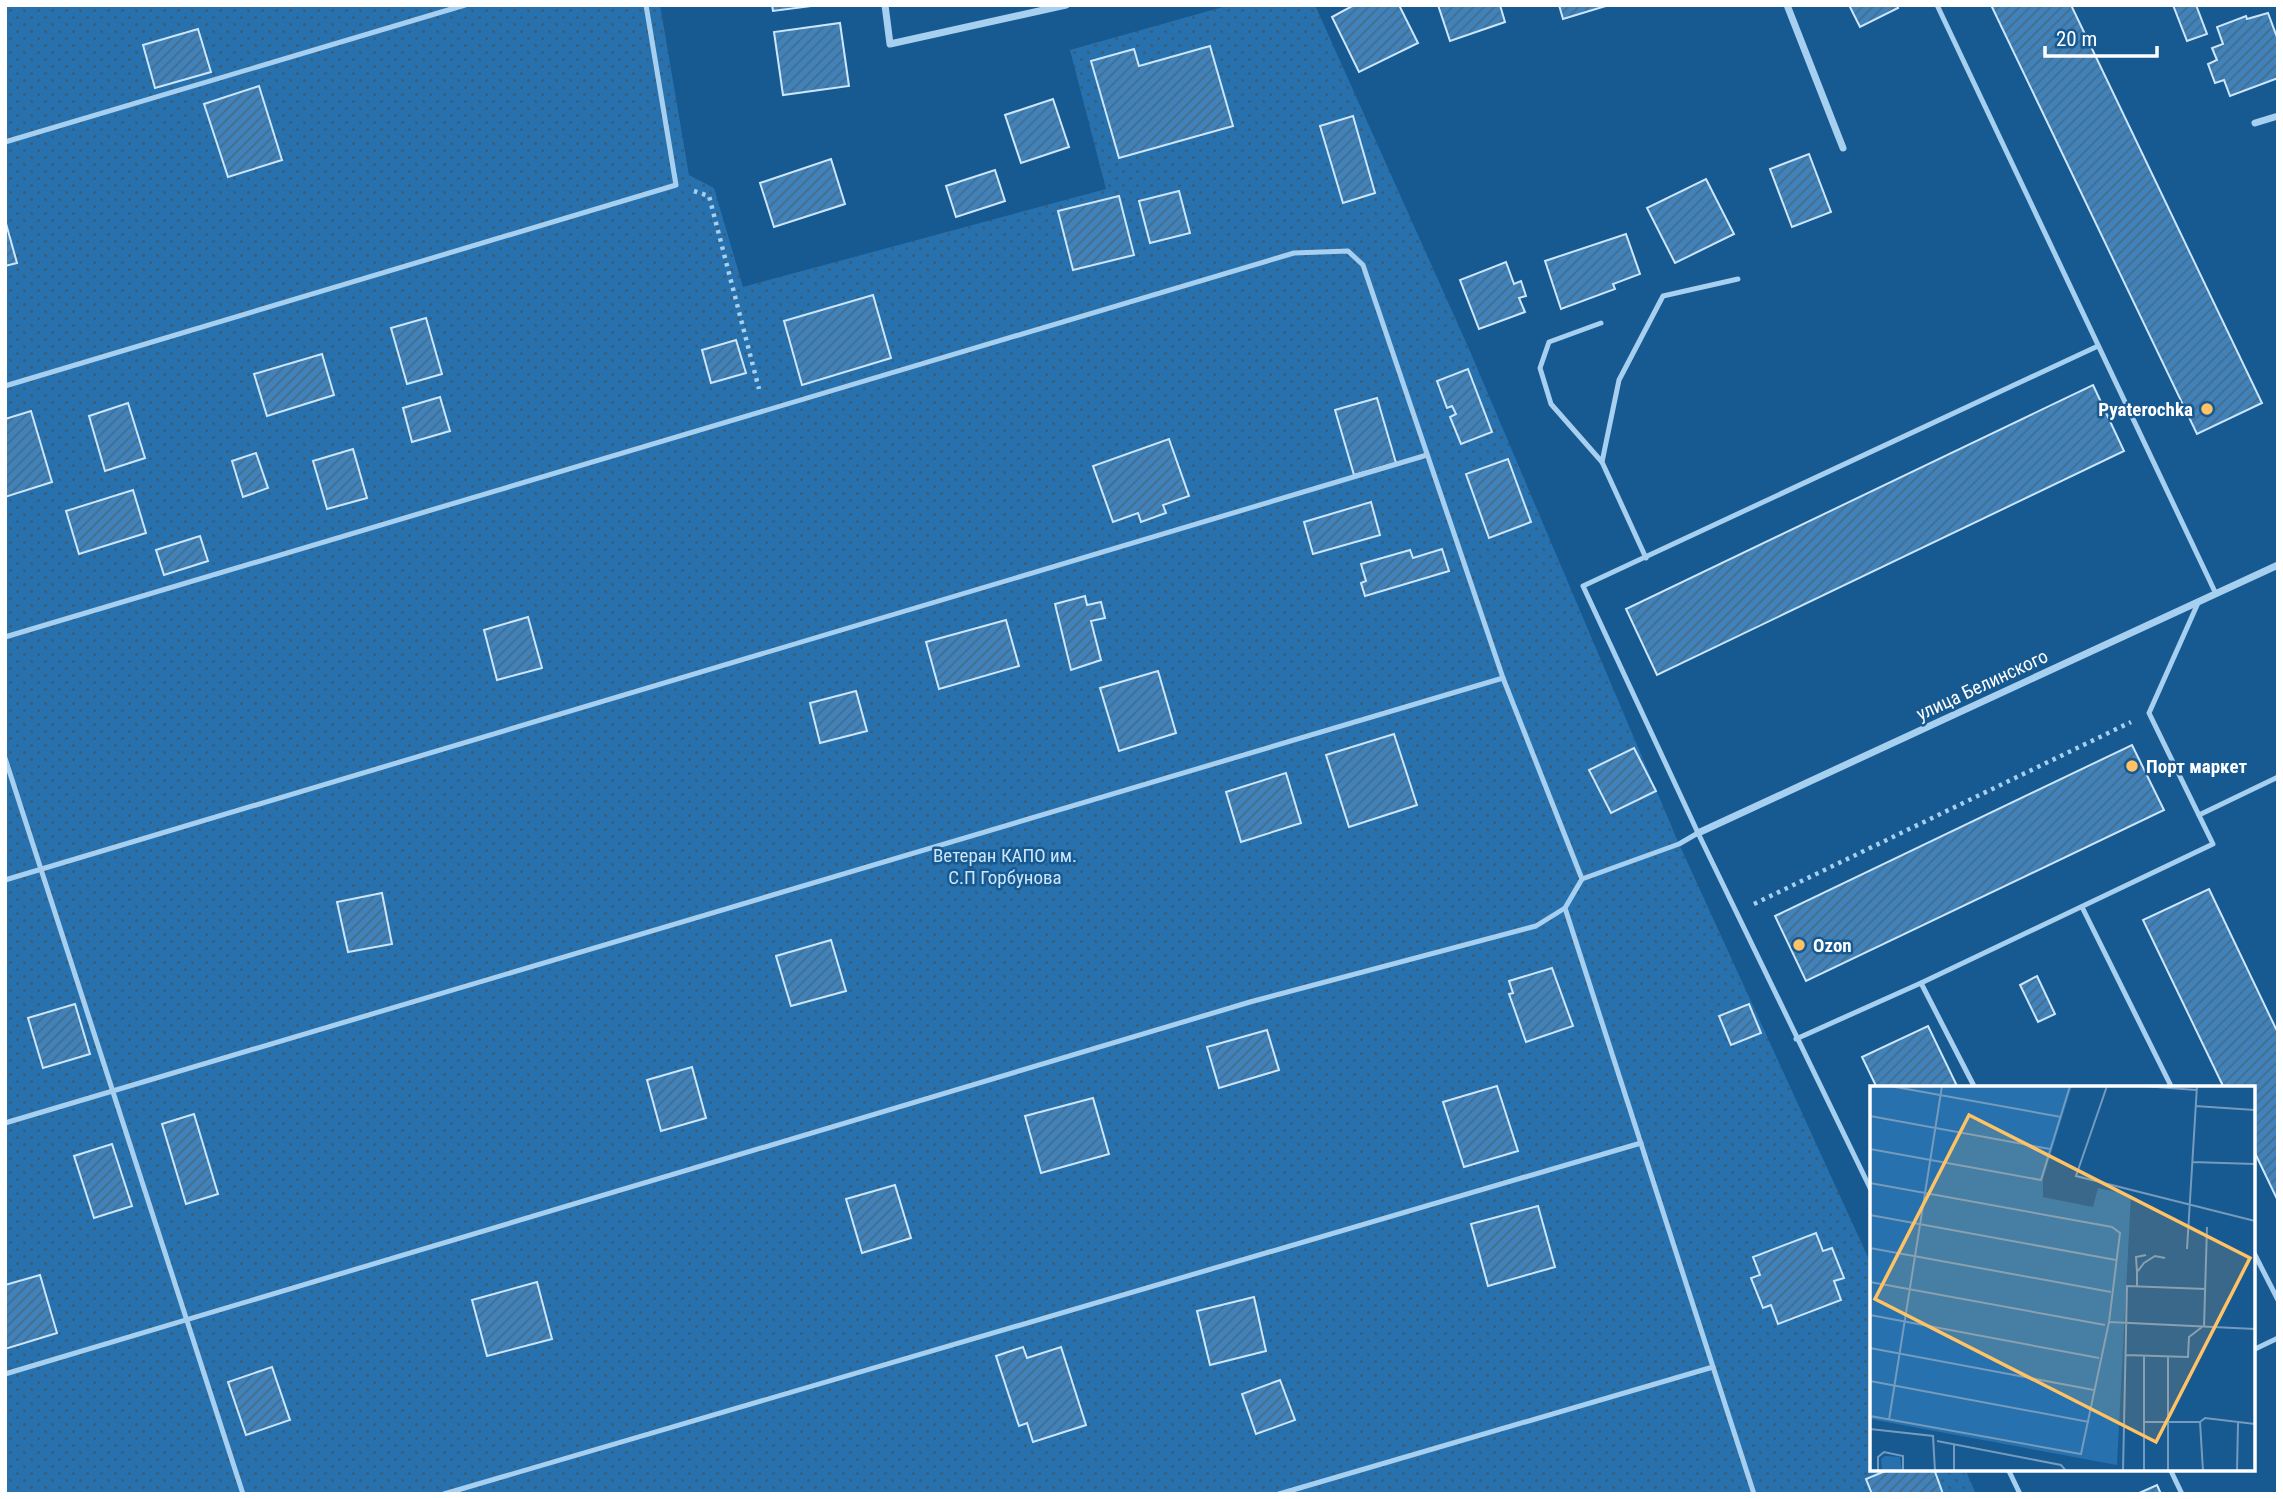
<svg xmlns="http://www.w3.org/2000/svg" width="2283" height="1499" viewBox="0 0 2283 1499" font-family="'Roboto Condensed',sans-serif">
  <defs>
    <pattern id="park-dots" width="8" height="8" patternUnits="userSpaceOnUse" patternTransform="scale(1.75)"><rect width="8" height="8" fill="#2772ae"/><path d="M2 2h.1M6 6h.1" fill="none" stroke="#3b5d78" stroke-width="1.8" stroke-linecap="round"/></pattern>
    <pattern id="building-hatch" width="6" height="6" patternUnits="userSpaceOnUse" patternTransform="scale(1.75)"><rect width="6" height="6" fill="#4082b9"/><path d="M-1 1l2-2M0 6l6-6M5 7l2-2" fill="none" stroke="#456c8d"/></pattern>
  </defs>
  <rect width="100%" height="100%" fill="#175991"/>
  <path fill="url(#park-dots)" d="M5,5h655l29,170 25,13 29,99 363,-98 -36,-139 160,-45h85l154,344 210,495 193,422v203h93l11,25h-1971z"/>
  <g fill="url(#building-hatch)" stroke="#cce6fb" stroke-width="2">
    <path d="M772,5h47l-46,6z"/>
    <path d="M1354,5h45l19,38 -59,29 -27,-55z"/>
    <path d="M1438,5h62l5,17 -55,19z"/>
    <path d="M1559,5h50l-46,14z"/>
    <path d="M1849,5h48l1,3 -38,19z"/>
    <path d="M1991,5h80l191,398 -65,31z"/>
    <path d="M2173,5h23l11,29 -20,7z"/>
    <path d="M2268,13l10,27v38l-48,18 -6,-16 -9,3 -7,-19 9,-4 -5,-12 11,-4 -6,-17 29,-11 1,3z"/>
    <path d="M840,23l9,63 -66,9 -9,-63z"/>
    <path d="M198,29l13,43 -56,16 -12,-43z"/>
    <path d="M1210,46l23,80 -114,32 -28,-97 43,-12 5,17z"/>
    <path d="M259,86l23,74 -54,17 -24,-73z"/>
    <path d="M1053,99l16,48 -48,16 -16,-48z"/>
    <path d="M1353,116l22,77 -32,10 -23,-77z"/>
    <path d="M1809,154l22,58 -39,15 -22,-58z"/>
    <path d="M831,159l14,45 -71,23 -14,-44z"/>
    <path d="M995,170l10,31 -49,16 -10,-31z"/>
    <path d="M1706,179l28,55 -59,29 -28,-55z"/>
    <path d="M1179,191l11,42 -40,10 -11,-42z"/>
    <path d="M1119,196l15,59 -61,15 -15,-59z"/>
    <path d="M5,220l12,43 -12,3z"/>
    <path d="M1626,234l14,40 -27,10 2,5 -54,20 -16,-48z"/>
    <path d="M1506,262l8,22 7,-3 5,15 -7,2 6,14 -46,17 -19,-49z"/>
    <path d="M873,295l18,63 -89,27 -18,-64z"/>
    <path d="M426,318l16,56 -35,10 -16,-56z"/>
    <path d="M736,340l10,33 -35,10 -9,-33z"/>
    <path d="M322,354l12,41 -67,21 -13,-42z"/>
    <path d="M1468,369l24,63 -31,12 -11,-27 6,-3 -4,-8 -5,2 -10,-27z"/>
    <path d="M2093,385l31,66 -467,224 -31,-66z"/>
    <path d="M440,397l10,34 -38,11 -9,-34z"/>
    <path d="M1377,398l19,65 -42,12 -19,-65z"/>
    <path d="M128,403l17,55 -40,13 -16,-55z"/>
    <path d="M31,411l21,71 -47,15v-78z"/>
    <path d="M1169,439l20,57 -26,9 3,8 -25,9 -3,-9 -25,9 -20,-56z"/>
    <path d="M353,449l14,49 -40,11 -14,-48z"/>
    <path d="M256,453l12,35 -25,9 -11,-36z"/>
    <path d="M1508,459l23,63 -42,16 -23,-64z"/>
    <path d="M133,490l13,43 -67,21 -13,-43z"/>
    <path d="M1371,502l9,33 -67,19 -9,-32z"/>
    <path d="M200,536l8,25 -44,14 -8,-25z"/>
    <path d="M1442,549l7,22 -84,25 -4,-13 5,-2 -5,-17 49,-14 3,8z"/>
    <path d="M1085,596l2,9 14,-3 4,16 -14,3 10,39 -30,10 -16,-66z"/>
    <path d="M528,617l14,51 -45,12 -13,-50z"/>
    <path d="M1006,620l13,46 -80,23 -13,-47z"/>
    <path d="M1158,671l18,62 -57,18 -19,-63z"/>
    <path d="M856,691l11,40 -47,12 -10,-40z"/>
    <path d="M1394,734l23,71 -68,22 -23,-72z"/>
    <path d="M2132,745l32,65 -358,171 -31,-65z"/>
    <path d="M1634,748l22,43 -45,22 -22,-43z"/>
    <path d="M1286,773l15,50 -60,19 -15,-50z"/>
    <path d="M2209,889l69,144v168l-25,-52v-61h-29l-81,-168z"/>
    <path d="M382,893l10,51 -44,8 -11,-50z"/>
    <path d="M831,940l15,51 -55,15 -15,-50z"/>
    <path d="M1552,968l21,58 -47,16 -17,-48 4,-1 -4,-12z"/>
    <path d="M2037,976l18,38 -17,8 -18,-37z"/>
    <path d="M75,1004l15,50 -47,14 -15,-50z"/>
    <path d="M1749,1004l12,29 -30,12 -12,-29z"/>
    <path d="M1928,1026l30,62h-81l-15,-31z"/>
    <path d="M1267,1030l12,40 -60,18 -12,-41z"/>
    <path d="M692,1067l14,51 -45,13 -14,-51z"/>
    <path d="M1497,1086l21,65 -54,16 -21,-65z"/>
    <path d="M1093,1098l16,56 -68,19 -16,-57z"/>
    <path d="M194,1114l24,80 -32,10 -24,-80z"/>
    <path d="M112,1144l20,62 -38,12 -20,-62z"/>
    <path d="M895,1185l16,53 -49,15 -16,-54z"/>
    <path d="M1538,1206l17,61 -67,19 -17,-62z"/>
    <path d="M1816,1233l7,18 9,-3 12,30 -10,3 7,19 -63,24 -7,-19 -8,3 -12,-30 9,-3 -7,-18z"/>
    <path d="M40,1275l17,58 -52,16v-64z"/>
    <path d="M537,1282l15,57 -65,17 -15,-56z"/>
    <path d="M1254,1297l12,54 -56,14 -13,-54z"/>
    <path d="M1023,1347l4,11 34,-11 25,78 -53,17 -6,-19 -8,3 -23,-70z"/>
    <path d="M272,1367l18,53 -44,15 -18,-53z"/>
    <path d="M1280,1380l15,40 -39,14 -14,-40z"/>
    <path d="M1890,1469h44l9,25h-71l-6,-15z"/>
    <path d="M2157,1485l4,9h-24z"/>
  </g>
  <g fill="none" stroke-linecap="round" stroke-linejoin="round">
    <g stroke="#a6cff0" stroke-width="4.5" stroke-dasharray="3.5 5" stroke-linecap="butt">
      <path d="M694,191l15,5 50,193"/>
      <path d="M1754,904l377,-182"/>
    </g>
    <g stroke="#a6cff0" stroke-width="5">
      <path d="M1937,5l279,589"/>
      <path d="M5,142l460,-137"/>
      <path d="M1601,323l-52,19 -9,26 11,36 51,58"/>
      <path d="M5,386l671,-201 -30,-180"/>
      <path d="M1646,558l-44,-96 17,-82 44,-84 75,-17"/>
      <path d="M5,637l1289,-384 54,-2 15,14 140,413 79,201 -17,29 189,586"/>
      <path d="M5,758l238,736"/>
      <path d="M2199,815l79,-38"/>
      <path d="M1582,879l97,-35 19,-11"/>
      <path d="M5,880l1422,-425"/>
      <path d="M2082,907l90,181"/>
      <path d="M1921,983l54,105"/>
      <path d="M1796,1039l125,-56 292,-139 -64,-131 49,-110"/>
      <path d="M5,1123l1498,-445"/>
      <path d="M1872,1192l-174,-359 -115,-247 515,-240"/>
      <path d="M2253,1251l25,49"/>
      <path d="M2253,1350l25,-12"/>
      <path d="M5,1374l1245,-372 286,-76 29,-18"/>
      <path d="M2008,1469l12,25"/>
      <path d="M2170,1469l12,25"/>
      <path d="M444,1494l1197,-351"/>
      <path d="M1279,1494l434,-127"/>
    </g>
    <g stroke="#a6cff0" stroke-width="7">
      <path d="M885,5l5,39 176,-39"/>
      <path d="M1787,5l56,143"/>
      <path d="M2255,123l23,-7"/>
      <path d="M1698,833l580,-268"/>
    </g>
  </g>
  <g fill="#ffc264" stroke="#175991" stroke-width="2.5">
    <circle cx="2207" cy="409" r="7"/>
    <circle cx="2132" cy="766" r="7"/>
    <circle cx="1799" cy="945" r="7"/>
  </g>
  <g text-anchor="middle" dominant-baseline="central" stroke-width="5" stroke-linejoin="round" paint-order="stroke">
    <g font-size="19" font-weight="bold" fill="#fff" stroke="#175991" text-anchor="start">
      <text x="2193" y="409" text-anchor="end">Pyaterochka</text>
      <text x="2146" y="766">Порт маркет</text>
      <text x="1813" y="945">Ozon</text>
    </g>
    <g font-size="19" fill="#fff" stroke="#175991">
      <text transform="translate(1982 685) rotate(-25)">улица Белинского</text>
    </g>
    <g font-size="19" fill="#cce6fb" stroke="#175991">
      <text x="1005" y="855">Ветеран КАПО им.<tspan x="1005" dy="22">С.П Горбунова</tspan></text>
    </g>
  </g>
  <g transform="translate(1870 1086)">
    <rect width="385" height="385" fill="#175991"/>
    <path d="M0,0h202l-29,93v18l50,10 5,-19 33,7 -14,270 -247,-46zM15,370l15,1 2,14h-20l-1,-12z" fill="#2772ae"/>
    <path fill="none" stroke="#749bbd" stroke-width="2" d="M20,0l171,31M237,0l-31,90 179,45M273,0l53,4M325,20l60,4M0,30l180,33M0,63l171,31 29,-94M322,76l63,2M0,97l242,44 8,6 -11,89 -28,132 -211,-38M0,129l246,45M0,162l241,44M317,163l10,-163M267,186l-1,-15 10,-2M0,196l235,43M267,201v-15l7,-9 11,-7 10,2M0,229l229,43M239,236l146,7M334,241l3,-100M0,262l224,42M255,269l63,2 1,-20 13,-10M274,270v66h56l5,-4 50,6M0,295l219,41M19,334l53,-334M330,336l3,49M0,343l63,7 2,35M67,355l124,24 5,6M8,385v-14l6,-5 19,4v15M84,385v-26M253,385l4,-185 79,3M274,385v-49M298,385v-114M367,385l1,-48"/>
    <path fill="#ffc264" fill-opacity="0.15" stroke="#ffc264" stroke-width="3.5" d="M99,29l281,143 -94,184 -281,-143z"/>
    <rect width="385" height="385" fill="none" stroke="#fff" stroke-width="3.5"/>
  </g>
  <rect width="2283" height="1499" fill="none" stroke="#ffffff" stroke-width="14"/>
  <path d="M2045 46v10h112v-10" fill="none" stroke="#ffffff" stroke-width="3.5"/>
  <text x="2056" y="46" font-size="21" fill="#ffffff" stroke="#175991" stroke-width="5" paint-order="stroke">20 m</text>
</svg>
